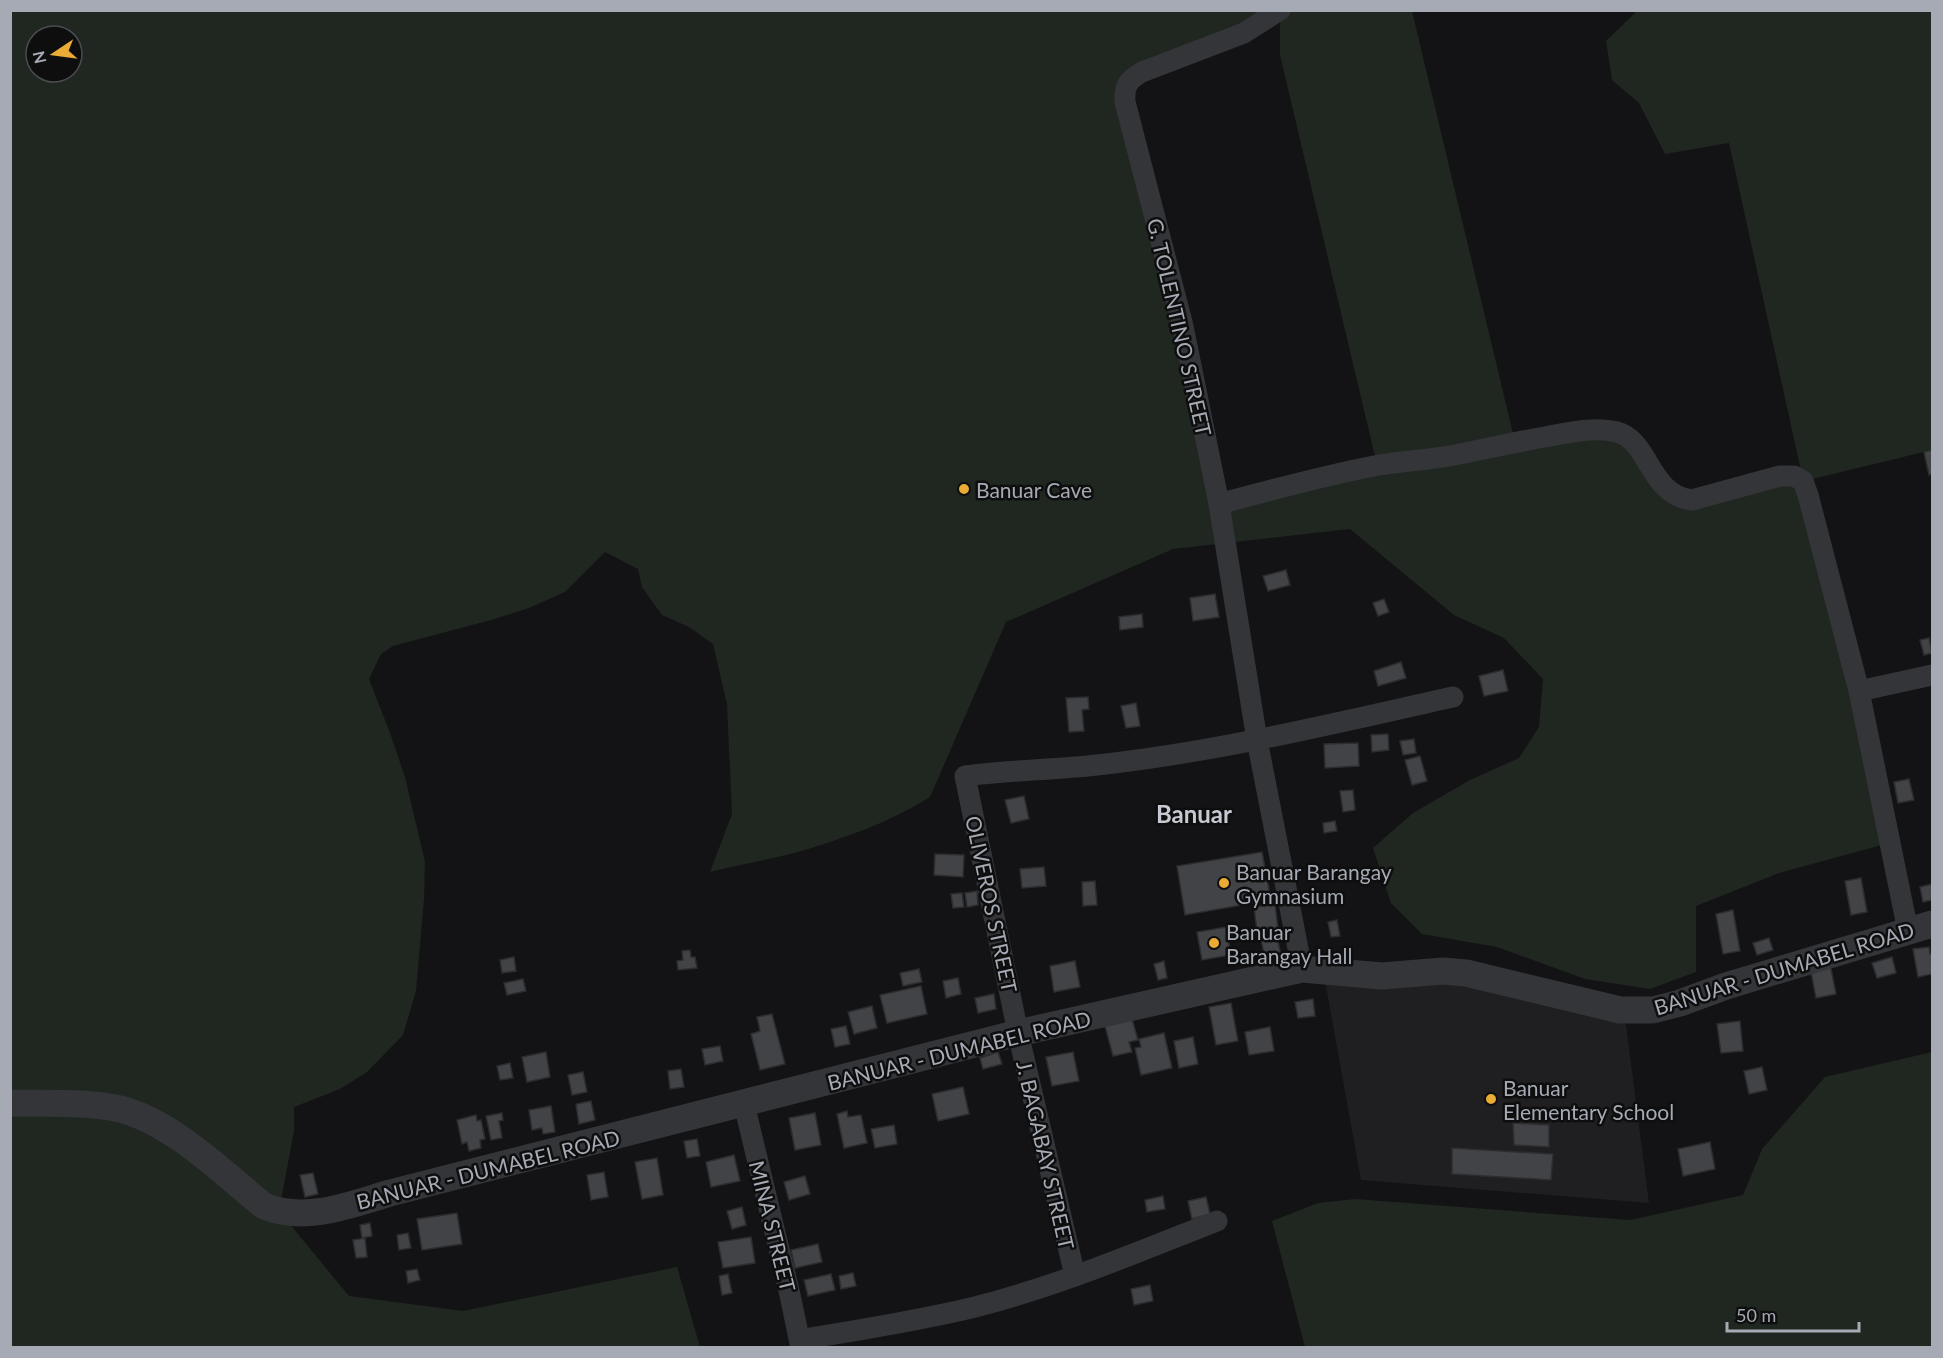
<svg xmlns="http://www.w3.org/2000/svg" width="1943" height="1358" viewBox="0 0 1943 1358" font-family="Lato,sans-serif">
  <rect width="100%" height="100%" fill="#131315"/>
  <path fill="#1f1f21" d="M1322,964l150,16 153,37 24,186 -288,-23z"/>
  <g fill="#1f2720" fill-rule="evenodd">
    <path d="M10,11h1402l103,431 104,-10 54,62 130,-14 -74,-337 -64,11 -26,-51 -27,-23 -6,-39 31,-30h295v439l-128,31 85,362 -110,30 -83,33v66l-46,17 -65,-10 -88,-32 -75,-13 -31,-31 -18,-55 40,-35 57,-33 49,-22 20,-31 4,-48 -39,-41 -50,-23 -104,-86 -177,20 -167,73 -76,175c-38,24 -82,40 -125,53 -31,9 -64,14 -95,22l22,-58 -5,-110 -14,-60 -24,-17 -27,-12 -20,-28 -4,-18 -33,-17 -40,40 -36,16 -38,12 -98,26 -12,8 -12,25 21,54 15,44 20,85 -1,37 -8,92 -13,44 -36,37 -27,17 -46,18v24l-15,80 70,85 114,15 214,-44 23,80h-689zM1280,11v44l97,410 -158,39 -93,-420zM36,36h36v36h-36z"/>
    <path d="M1932,1052v295h-627l-33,-126 46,-18 37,-4 275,21 113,-25 19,-46 63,-72z"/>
  </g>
  <g fill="#424347" stroke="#2d2d30" stroke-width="1.5">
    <path d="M1932,450v24l-3,1 -5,-23z"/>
    <path d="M1286,570l4,15 -22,6 -5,-15z"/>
    <path d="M1215,594l4,23 -26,4 -3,-23z"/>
    <path d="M1384,599l5,13 -11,4 -5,-13z"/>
    <path d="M1142,614l1,13 -23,3 -1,-13z"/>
    <path d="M1929,638l3,15 -8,2 -4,-15z"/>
    <path d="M1401,662l5,16 -28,8 -4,-15z"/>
    <path d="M1503,670l5,21 -24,5 -5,-20z"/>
    <path d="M1088,697l1,12 -7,1 2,21 -15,1 -3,-34z"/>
    <path d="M1136,703l4,23 -14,2 -5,-22z"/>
    <path d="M1388,734l1,16 -17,2 -1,-17z"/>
    <path d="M1414,739l2,14 -13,2 -3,-14z"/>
    <path d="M1358,743l1,23 -34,2 -1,-24z"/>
    <path d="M1420,756l7,25 -15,4 -7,-25z"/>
    <path d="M1909,779l5,21 -16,3 -4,-21z"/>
    <path d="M1353,790l2,20 -12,2 -3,-21z"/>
    <path d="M1024,796l5,23 -18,4 -6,-23z"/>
    <path d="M1335,821l2,10 -13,2 -1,-10z"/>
    <path d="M1262,852l9,48 -86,15 -8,-49z"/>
    <path d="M935,854l29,1 -1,22 -29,-2z"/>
    <path d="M1044,867l2,19 -24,2 -2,-19z"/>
    <path d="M1861,878l6,34 -16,3 -6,-34z"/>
    <path d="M1095,881l2,24 -14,1 -1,-24z"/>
    <path d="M1932,884v16l-9,2 -3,-15z"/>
    <path d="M977,891l1,14 -11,2 -2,-14z"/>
    <path d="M962,893l2,14 -11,1 -2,-14z"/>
    <path d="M1275,904l3,25 -21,3 -3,-25z"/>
    <path d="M1733,910l7,41 -17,3 -7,-40z"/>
    <path d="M1337,920l3,16 -9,1 -3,-15z"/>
    <path d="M1226,927l5,28 -29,5 -5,-28z"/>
    <path d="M1277,936l4,20 -16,3 -4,-20z"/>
    <path d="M1769,938l4,12 -16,5 -4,-12z"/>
    <path d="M1929,947l1,7h2v20l-14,3 -5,-28z"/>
    <path d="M690,950l1,7h4l2,11 -19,2 -1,-9 6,-1 -1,-9z"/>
    <path d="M514,957l2,14 -14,2 -2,-13z"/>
    <path d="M1892,957l4,16 -19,5 -5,-15z"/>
    <path d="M1075,961l5,26 -26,5 -4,-26z"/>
    <path d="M1164,961l3,17 -9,2 -4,-16z"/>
    <path d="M1830,964l6,30 -20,4 -6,-31z"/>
    <path d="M919,969l3,13 -19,4 -3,-13z"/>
    <path d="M958,978l3,16 -15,4 -3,-17z"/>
    <path d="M523,979l3,12 -19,4 -3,-12z"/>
    <path d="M921,986l6,28 -40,9 -7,-28z"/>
    <path d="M994,994l2,15 -18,4 -3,-15z"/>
    <path d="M1313,999l2,17 -17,2 -3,-16z"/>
    <path d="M1231,1003l7,38 -22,4 -7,-38z"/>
    <path d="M872,1006l5,22 -23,6 -6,-22z"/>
    <path d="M772,1014l13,50 -25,6 -9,-36 9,-3 -3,-14z"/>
    <path d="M1132,1019l6,21 -9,2 3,10 -19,4 -8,-30z"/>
    <path d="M1740,1021l3,30 -22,2 -4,-29z"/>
    <path d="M846,1026l4,18 -15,3 -4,-18z"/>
    <path d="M1270,1027l4,24 -25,4 -4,-23z"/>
    <path d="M1164,1033l8,35 -31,7 -6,-27 6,-1 -2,-8z"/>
    <path d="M1193,1037l5,27 -19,4 -5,-27z"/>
    <path d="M720,1046l3,15 -18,4 -3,-16z"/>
    <path d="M546,1052l4,25 -23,5 -5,-25z"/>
    <path d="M998,1052l4,12 -19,5 -3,-11z"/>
    <path d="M1073,1052l6,29 -27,5 -6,-29z"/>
    <path d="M510,1063l3,15 -13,2 -3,-14z"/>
    <path d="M1762,1067l5,23 -18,4 -5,-23z"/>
    <path d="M681,1069l3,18 -14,2 -2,-18z"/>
    <path d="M583,1072l4,20 -15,3 -4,-20z"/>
    <path d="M963,1087l6,27 -31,7 -6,-27z"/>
    <path d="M591,1101l4,19 -16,4 -3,-20z"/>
    <path d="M551,1106l4,26 -12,2 -1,-6 -10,2 -3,-20z"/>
    <path d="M847,1111l1,6 13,-2 6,28 -23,5 -7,-34z"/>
    <path d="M502,1113l1,7 -4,1 3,17 -11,2 -5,-24z"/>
    <path d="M815,1113l6,32 -26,5 -6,-32z"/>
    <path d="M476,1115l1,6 4,-1 4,19 -5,1 1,8 -12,3 -2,-9 -5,2 -5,-24z"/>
    <path d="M1513,1123l36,2v22l-35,-2z"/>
    <path d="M894,1125l3,19 -22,4 -4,-19z"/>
    <path d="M697,1139l3,17 -13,2 -3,-17z"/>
    <path d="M1710,1142l5,27 -32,7 -5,-27z"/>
    <path d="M1452,1148l101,6 -2,26 -99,-6z"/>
    <path d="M734,1155l6,26 -29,6 -5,-25z"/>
    <path d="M657,1158l6,37 -21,4 -7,-37z"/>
    <path d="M604,1172l4,25 -17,3 -4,-25z"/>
    <path d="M313,1173l5,21 -13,3 -5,-22z"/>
    <path d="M805,1176l5,18 -21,6 -5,-18z"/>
    <path d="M1163,1196l2,13 -18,3 -2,-12z"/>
    <path d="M1206,1197l4,17 -18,5 -4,-18z"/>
    <path d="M742,1207l4,18 -14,4 -5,-18z"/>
    <path d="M457,1213l5,31 -40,6 -5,-31z"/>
    <path d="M370,1223l2,13 -10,2 -2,-13z"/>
    <path d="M408,1233l3,15 -12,2 -2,-15z"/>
    <path d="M751,1237l4,26 -32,5 -5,-26z"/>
    <path d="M365,1238l2,19 -11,1 -3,-18z"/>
    <path d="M818,1244l4,18 -27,6 -4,-18z"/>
    <path d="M417,1269l3,11 -12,3 -2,-12z"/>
    <path d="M853,1273l3,13 -15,3 -2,-13z"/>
    <path d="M728,1274l4,19 -10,2 -3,-19z"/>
    <path d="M831,1274l4,16 -27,6 -4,-16z"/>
    <path d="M1150,1285l3,16 -19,4 -3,-16z"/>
  </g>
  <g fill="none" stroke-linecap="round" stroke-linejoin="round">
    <g stroke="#343539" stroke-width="21">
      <path d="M1280,10l-36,23 -102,39c-14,8 -18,14 -17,30l58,224 36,178 38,236 45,229"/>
      <path d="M1219,504c52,-14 103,-28 155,-38 27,-5 55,-6 81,-11 30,-6 60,-13 90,-18 22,-4 49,-11 72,-5 33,9 32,63 75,68l88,-24h14l9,5 5,14 51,196"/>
      <path d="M1908,931l-49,-240 73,-16"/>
      <path d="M744,1104l46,191 11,53"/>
      <path d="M1075,1276l-57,-243 -53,-257c44,-6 88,-6 132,-11 120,-13 238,-42 356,-68"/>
      <path d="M800,1340c58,-10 118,-19 175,-33 83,-21 163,-55 242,-86"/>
    </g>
    <path stroke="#343539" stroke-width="27" d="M10,1103c37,1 75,-2 110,6 52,13 103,64 144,97 42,17 85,-1 126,-13l628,-160 284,-64 80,7 61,-5 23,2 154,37h33l27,-7 46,-17 206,-62"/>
  </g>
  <g fill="#ebac35" stroke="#0e0e0f" stroke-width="2">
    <circle cx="964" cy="489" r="6"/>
    <circle cx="1224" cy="883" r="6"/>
    <circle cx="1214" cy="943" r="6"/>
    <circle cx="1491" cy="1099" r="6"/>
  </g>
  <g text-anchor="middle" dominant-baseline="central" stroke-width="5" stroke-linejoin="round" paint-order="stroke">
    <g font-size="21" fill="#a5aab4" stroke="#0e0e0f">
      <text transform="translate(1180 327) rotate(77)">G. TOLENTINO STREET</text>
      <text transform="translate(992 904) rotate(78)">OLIVEROS STREET</text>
      <text transform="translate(1784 968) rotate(-17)">BANUAR - DUMABEL ROAD</text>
      <text transform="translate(959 1050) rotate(-14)">BANUAR - DUMABEL ROAD</text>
      <text transform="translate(1046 1155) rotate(77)">J. BAGABAY STREET</text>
      <text transform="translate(488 1169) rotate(-14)">BANUAR - DUMABEL ROAD</text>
      <text transform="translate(773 1226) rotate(76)">MINA STREET</text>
    </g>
    <g font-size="21" fill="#a5aab4" stroke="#0e0e0f" text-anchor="start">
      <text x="976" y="489">Banuar Cave</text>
      <text x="1236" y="871">Banuar Barangay<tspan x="1236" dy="24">Gymnasium</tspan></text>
      <text x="1226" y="931">Banuar<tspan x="1226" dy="24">Barangay Hall</tspan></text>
      <text x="1503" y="1087">Banuar<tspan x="1503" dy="24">Elementary School</tspan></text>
    </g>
    <g font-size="24" font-weight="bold" fill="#c6c9d1" stroke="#0e0e0f">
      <text x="1194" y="813">Banuar</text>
    </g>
  </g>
  <rect width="1943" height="1358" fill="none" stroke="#a5aab4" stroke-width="24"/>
  <g transform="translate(54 54) rotate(257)"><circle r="28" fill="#0e0e0f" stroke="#4a4c51" stroke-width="1.5"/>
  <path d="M0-4.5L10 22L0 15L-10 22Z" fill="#ebac35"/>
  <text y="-9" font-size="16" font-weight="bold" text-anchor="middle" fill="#a5aab4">N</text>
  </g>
  <path d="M1727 1322v9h132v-9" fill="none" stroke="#a5aab4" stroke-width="3"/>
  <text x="1736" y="1322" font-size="18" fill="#a5aab4" stroke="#0e0e0f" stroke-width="4.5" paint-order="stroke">50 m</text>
</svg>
